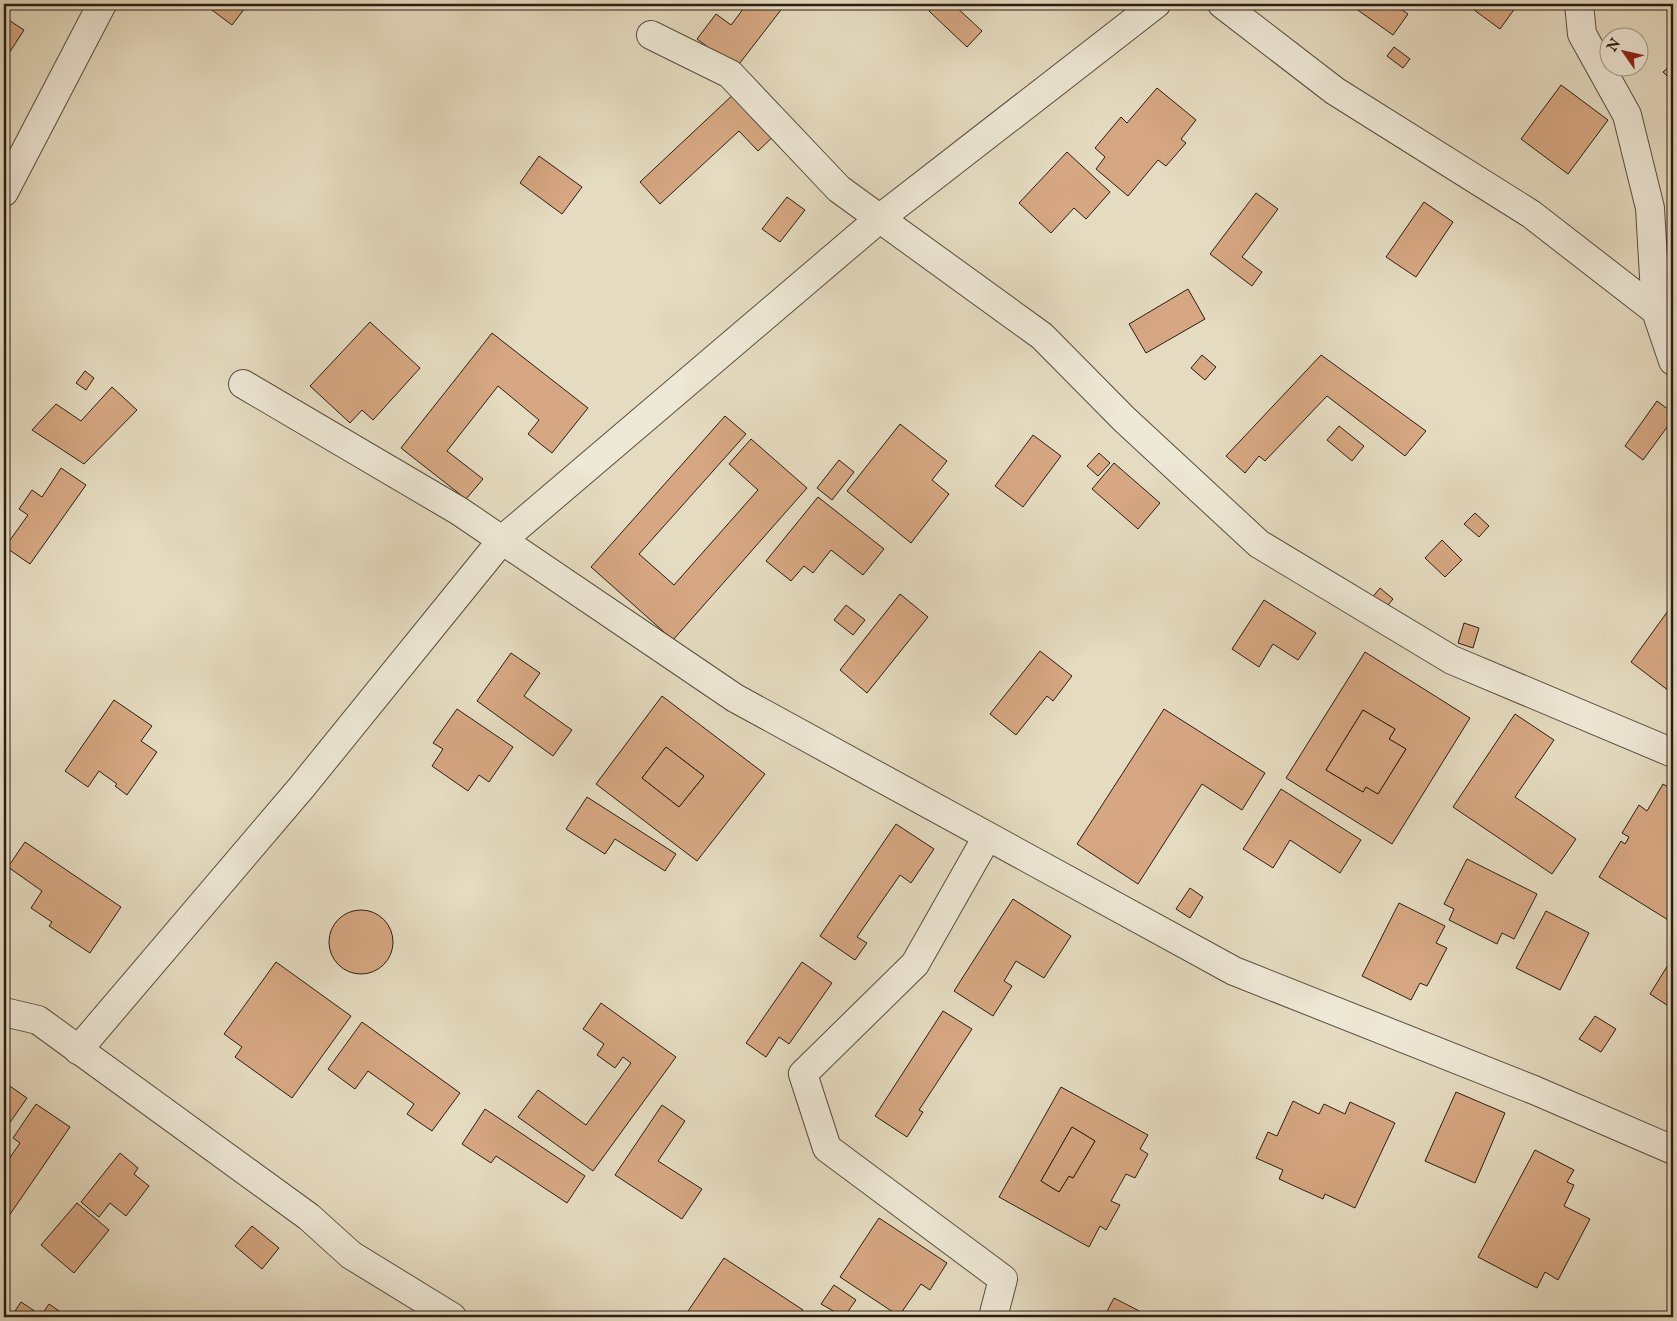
<svg xmlns="http://www.w3.org/2000/svg" width="1677" height="1321" viewBox="0 0 1677 1321" font-family="'IM FELL English',serif">
  <rect width="100%" height="100%" fill="#e5dbc0"/>
  <filter id="stains"><feTurbulence type="fractalNoise" baseFrequency=".004" numOctaves="4"/><feColorMatrix values="0 0 0 0 .2 0 0 0 0 .09 0 0 0 0 .02 0 0 0 .5 -.17"/></filter>
  <radialGradient id="worn" r=".72"><stop offset=".6" stop-color="#630" stop-opacity="0"/><stop offset="1" stop-color="#630" stop-opacity=".3"/></radialGradient>
  <g fill="#d6a782" stroke="#2a1e14" fill-rule="evenodd">
    <path d="M204,4h44l-16,21z"/>
    <path d="M747,4h34l3,2 -48,62 -39,-29 19,-25 15,11z"/>
    <path d="M935,4h18l29,27 -15,16 -38,-36z"/>
    <path d="M1353,4h41l14,10 -15,21 -41,-29z"/>
    <path d="M1466,4h52l-18,25z"/>
    <path d="M4,17l20,13 -20,31z"/>
    <path d="M1394,47l16,12 -7,9 -16,-12z"/>
    <path d="M1672,64l1,13 -2,3 -8,-8z"/>
    <path d="M1561,85l47,35 -40,54 -47,-35z"/>
    <path d="M1157,88l39,32 -15,19 5,4 -20,23 -8,-6 -30,36 -32,-27 9,-12 -10,-9 26,-31 6,6z"/>
    <path d="M737,91l40,42 -19,18 -19,-20 -79,73 -20,-22z"/>
    <path d="M1067,152l43,40 -24,27 -12,-11 -23,25 -32,-30z"/>
    <path d="M539,156l43,31 -20,27 -42,-31z"/>
    <path d="M1256,193l22,16 -36,48 20,15 -10,14 -42,-32z"/>
    <path d="M787,197l18,13 -25,32 -18,-13z"/>
    <path d="M1424,202l29,20 -37,55 -30,-20z"/>
    <path d="M1188,289l17,30 -59,34 -17,-29z"/>
    <path d="M370,322l50,46 -47,52 -11,-10 -12,13 -40,-37z"/>
    <path d="M492,333l96,75 -36,45 -24,-19 11,-14 -41,-34 -51,65 36,28 -17,20 -65,-51z"/>
    <path d="M1202,355l14,12 -11,13 -14,-12z"/>
    <path d="M1321,355l105,76 -21,25 -78,-60 -62,65 -6,-5 -14,17 -19,-17z"/>
    <path d="M85,371l9,7 -8,12 -10,-7z"/>
    <path d="M112,387l25,23 -53,54 -52,-34 24,-26 25,17z"/>
    <path d="M1657,401l16,12v6l-30,41 -18,-14z"/>
    <path d="M725,416l21,18 -107,120 35,31 84,-95 -29,-26 22,-25 56,49 -134,152 -82,-73z"/>
    <path d="M900,424l47,37 -15,19 17,14 -38,49 -64,-52z"/>
    <path d="M1339,426l25,20 -12,15 -25,-21z"/>
    <path d="M1033,435l28,21 -38,51 -28,-21z"/>
    <path d="M1099,453l11,10 -12,13 -11,-10z"/>
    <path d="M839,460l15,12 -22,28 -15,-12z"/>
    <path d="M1114,463l46,40 -22,26 -46,-40z"/>
    <path d="M61,468l25,17 -56,79 -25,-17 23,-32 -9,-6 13,-19 10,7z"/>
    <path d="M818,497l66,52 -21,26 -32,-25 -18,23 -9,-7 -13,15 -25,-20z"/>
    <path d="M1475,513l14,13 -10,11 -15,-13z"/>
    <path d="M1442,540l20,20 -17,17 -20,-19z"/>
    <path d="M1380,588l13,11 -14,17 -13,-11z"/>
    <path d="M900,594l28,23 -61,76 -27,-23z"/>
    <path d="M1264,600l52,33 -18,27 -25,-16 -14,23 -27,-18z"/>
    <path d="M1673,604v90l-42,-32z"/>
    <path d="M846,605l19,15 -12,15 -19,-15z"/>
    <path d="M1464,623l15,5 -6,20 -15,-5z"/>
    <path d="M1040,651l32,25 -19,25 -6,-5 -31,39 -26,-21z"/>
    <path d="M1365,652l105,66 -78,126 -106,-66zM1363,710l32,19 -6,10 17,10 -28,45 -12,-7 -3,5 -37,-22z"/>
    <path d="M511,653l29,20 -16,23 48,34 -19,26 -76,-55z"/>
    <path d="M662,696l103,78 -68,87 -101,-77zM666,747l38,29 -25,31 -37,-29z"/>
    <path d="M114,700l38,26 -11,15 16,11 -30,43 -12,-9 2,-2 -18,-13 -11,16 -23,-16z"/>
    <path d="M457,709l56,38 -24,35 -10,-7 -11,16 -36,-25 11,-17 -10,-6z"/>
    <path d="M1164,709l101,64 -23,37 -40,-26 -64,100 -61,-40z"/>
    <path d="M1363,710l32,19 -6,10 17,10 -28,45 -12,-7 -3,5 -37,-22z"/>
    <path d="M1515,714l39,26 -39,57 61,42 -24,35 -99,-67z"/>
    <path d="M666,747l38,29 -25,31 -37,-29z"/>
    <path d="M1663,784l10,6v133l-74,-46 22,-36 4,3 4,-7 -7,-4 17,-28 8,6z"/>
    <path d="M1281,789l80,51 -21,33 -50,-33 -17,28 -30,-19z"/>
    <path d="M587,797l89,57 -11,17 -50,-32 -10,15 -39,-25z"/>
    <path d="M896,824l38,25 -23,34 -11,-8 -43,62 10,6 -12,17 -35,-24z"/>
    <path d="M25,842l96,65 -31,46 -41,-27 3,-4 -21,-14 11,-17 -34,-24z"/>
    <path d="M1467,859l70,35 -23,45 -12,-6 -5,11 -48,-24 5,-11 -10,-5z"/>
    <path d="M1190,888l13,9 -13,21 -14,-9z"/>
    <path d="M1013,899l58,37 -27,42 -28,-17 -12,20 8,5 -19,30 -39,-25z"/>
    <path d="M1399,903l46,23 -9,17 11,5 -20,38 -7,-3 -9,17 -49,-24z"/>
    <circle cx="361" cy="942" r="32"/>
    <path d="M1546,911l43,22 -29,57 -44,-22z"/>
    <path d="M1673,957v52l-23,-15z"/>
    <path d="M276,962l75,54 -59,82 -57,-41 7,-10 -18,-13z"/>
    <path d="M802,962l30,21 -43,61 -10,-7 -13,20 -20,-14z"/>
    <path d="M601,1003l75,54 -83,114 -75,-54 20,-27 48,35 45,-62 -8,-6 -8,11 -18,-13 7,-11 -21,-15z"/>
    <path d="M943,1011l29,18 -53,81 4,2 -16,25 -32,-21z"/>
    <path d="M1595,1016l21,13 -15,23 -22,-13z"/>
    <path d="M362,1022l98,71 -28,38 -25,-17 7,-10 -46,-33 -13,18 -27,-20z"/>
    <path d="M4,1082l23,16 -23,33z"/>
    <path d="M1061,1087l87,48 -8,14 8,5 -13,24 -9,-4 -15,27 9,4 -14,25 -6,-4 -11,21 -90,-50zM1072,1127l23,14 -22,37 -4,-2 -10,16 -18,-11z"/>
    <path d="M1456,1092l49,21 -30,70 -50,-22z"/>
    <path d="M1293,1101l26,13 5,-10 21,10 5,-12 45,21 -40,85 -30,-14 -2,5 -44,-20 4,-9 -27,-12 12,-26 9,4z"/>
    <path d="M36,1104l34,23 -66,96v-57l16,-23 -7,-5z"/>
    <path d="M662,1105l23,16 -27,40 44,28 -20,30 -67,-44z"/>
    <path d="M485,1109l100,67 -18,27 -71,-47 -5,7 -29,-19z"/>
    <path d="M1072,1127l23,14 -22,37 -4,-2 -10,16 -18,-11z"/>
    <path d="M1535,1150l39,20 -7,12 7,3 -10,21 26,13 -32,61 -13,-8 -8,16 -59,-31z"/>
    <path d="M120,1153l18,15 -4,6 15,12 -23,30 -16,-13 -11,14 -18,-15z"/>
    <path d="M77,1203l32,27 -35,43 -33,-28z"/>
    <path d="M879,1218l68,45 -17,27 -9,-6 -22,32 -59,-39z"/>
    <path d="M252,1226l27,22 -17,21 -27,-23z"/>
    <path d="M724,1258l79,52 -5,7h-114z"/>
    <path d="M834,1285l22,15 -12,17 -23,-13z"/>
    <path d="M1114,1298l37,19h-47z"/>
    <path d="M21,1302l15,10 -4,5h-21z"/>
    <path d="M49,1304l19,13h-28z"/>
    <path d="M346,1311l8,6h-13z"/>
  </g>
  <g fill="none" stroke-linecap="round" stroke-linejoin="round">
    <g stroke="#594d3f" stroke-width="30">
      <g id="minor">
        <path d="M1222,4l113,87 196,123 125,97 17,10"/>
        <path d="M1579,4l3,30 45,81 23,93 6,103 17,50"/>
        <path d="M651,35l79,39 109,115 203,147 82,83 135,125 193,116 221,93"/>
        <path d="M4,192l98,-188"/>
        <path d="M243,384l216,127 276,187 499,273 300,119 139,60"/>
        <path d="M987,837l-72,127 -112,110 24,74 176,131 -10,38"/>
        <path d="M4,1012l34,8 271,197 42,38 101,62"/>
        <path d="M78,1050l223,-262 201,-248 377,-321 277,-215"/>
      </g>
    </g>
    <use href="#minor" stroke="#eee8d6" stroke-width="28"/>
  </g>
  <rect width="1677" height="1321" fill="none" stroke="#e5dbc0" stroke-width="20"/>
  <rect x="5" y="5" width="1667" height="1311" fill="none" stroke="#2a1e14" stroke-width="2.5"/>
  <rect x="10" y="10" width="1657" height="1301" fill="none" stroke="#2a1e14"/>
  <g transform="translate(1624 52) rotate(304)"><circle r="24" fill="#eee8d6" stroke="#a09788"/>
  <path d="M0-4L9 19L0 12L-9 19Z" fill="#8f2418"/>
  <text y="-8" font-size="14" font-weight="bold" text-anchor="middle" fill="#2a1e14">N</text>
  </g>
  <rect width="100%" height="100%" filter="url(#stains)"/>
  <rect width="100%" height="100%" fill="url(#worn)"/>
</svg>
